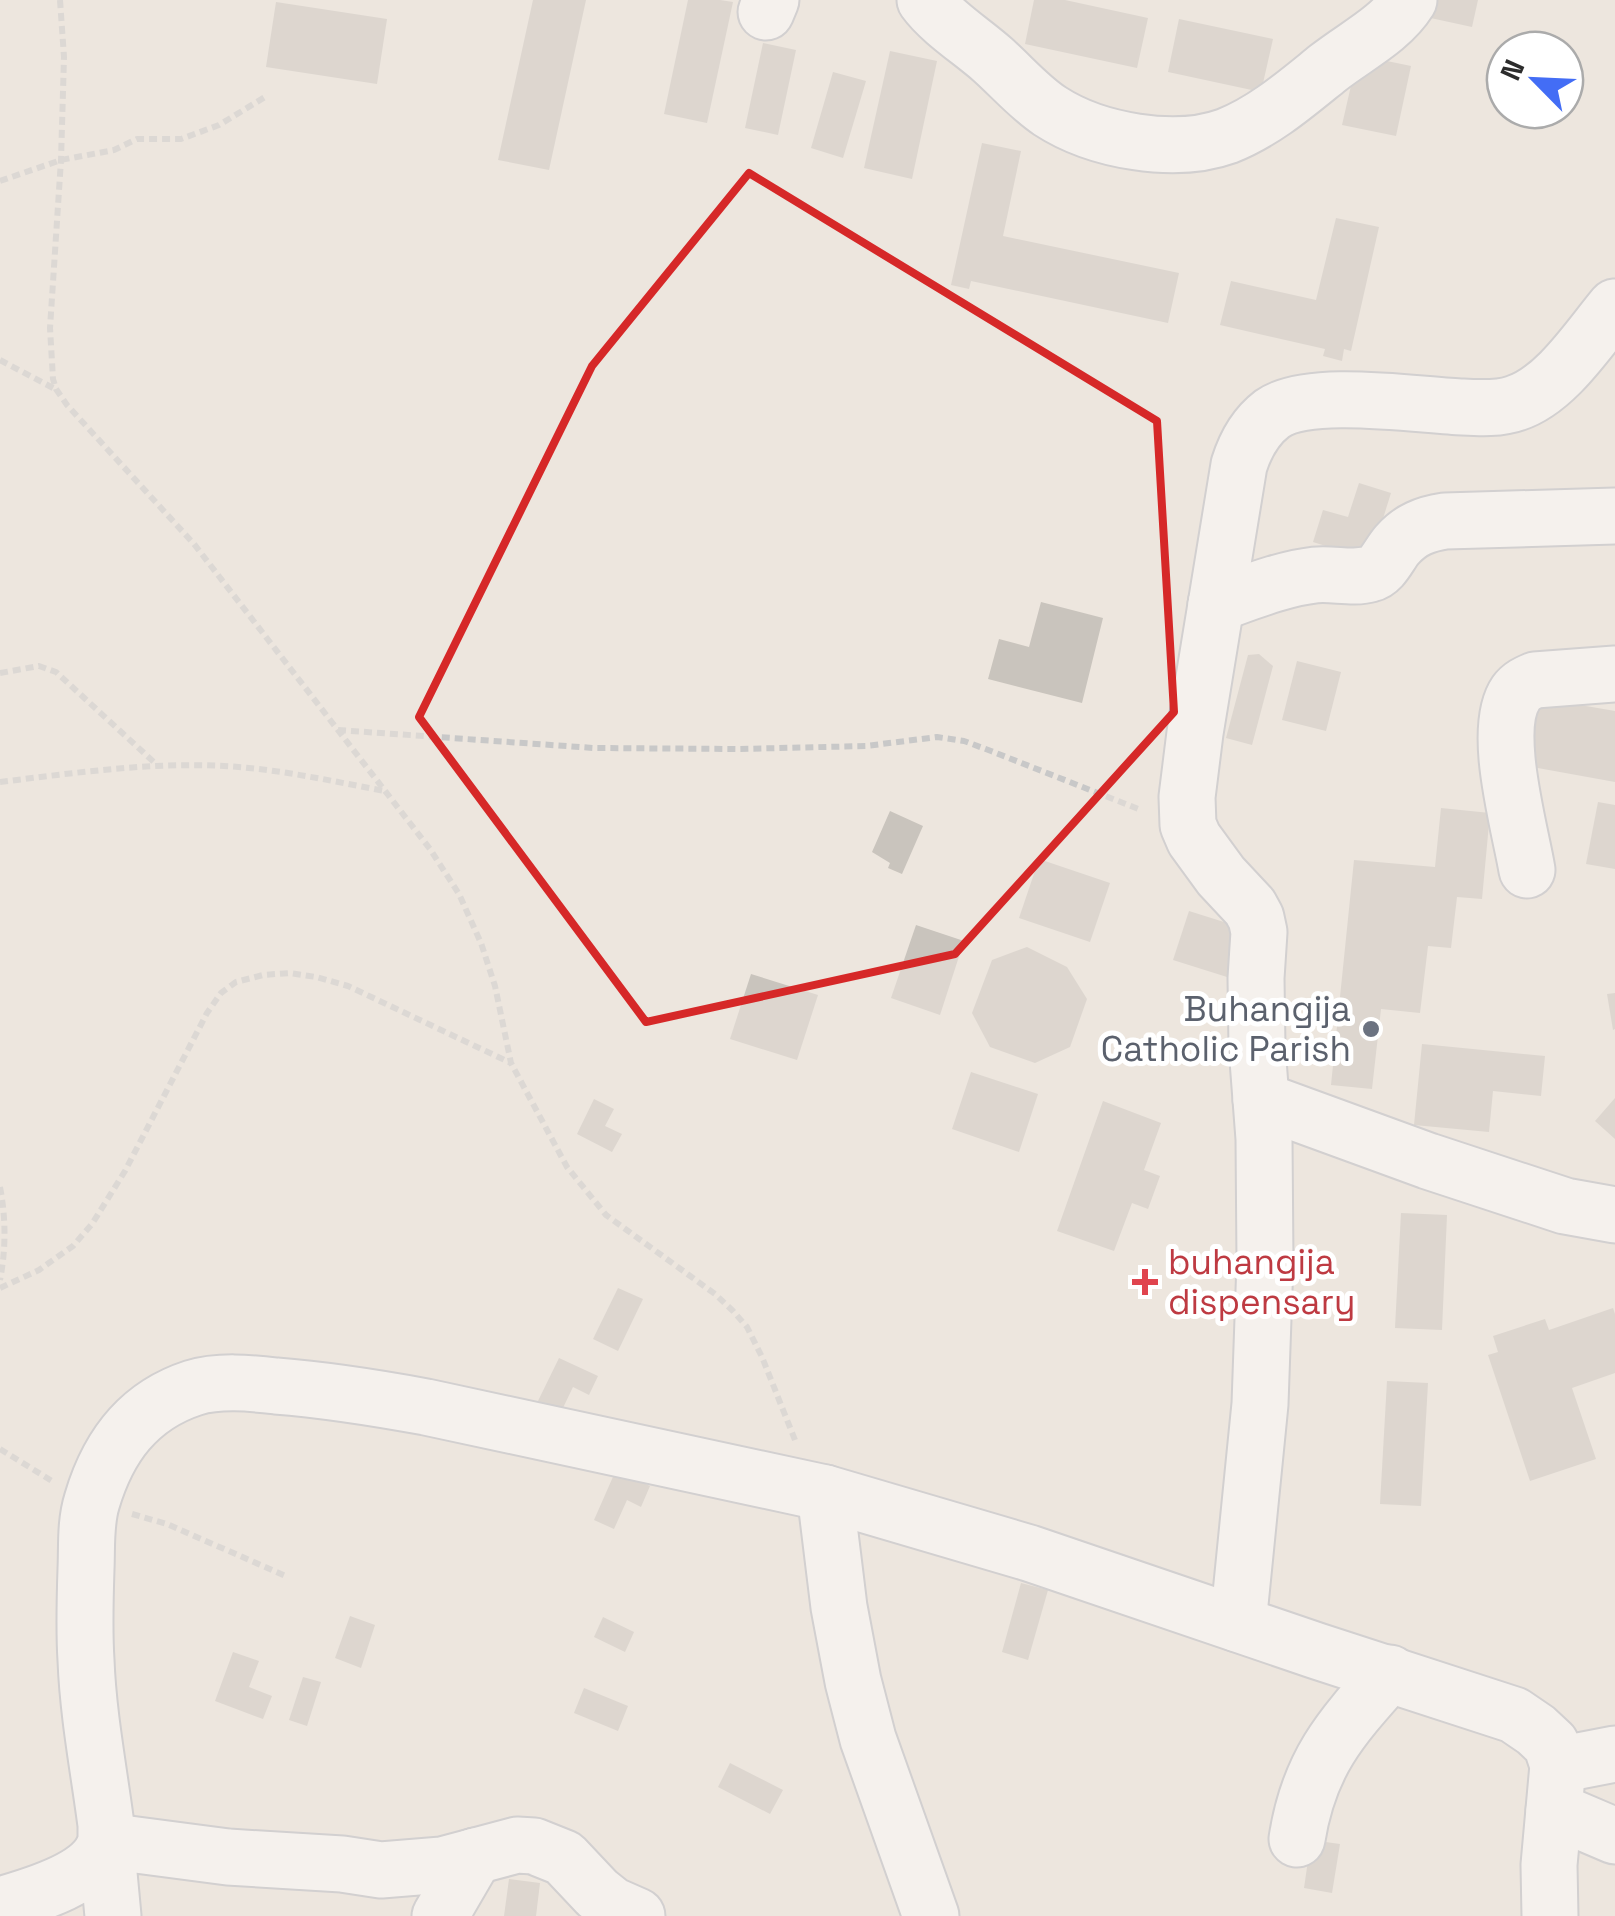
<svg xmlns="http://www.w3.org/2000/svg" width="1615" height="1916" viewBox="0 0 1615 1916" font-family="'Space Grotesk',sans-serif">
  <rect width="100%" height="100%" fill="#ede6de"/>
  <g fill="#c9c4bd">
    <path d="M533,0h53l-37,170 -51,-10z"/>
    <path d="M688,0h32l13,2 -26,121 -43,-9z"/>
    <path d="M1034,0h31l83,18 -11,50 -112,-24z"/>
    <path d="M1430,0h48l-6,27 -46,-10z"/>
    <path d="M276,2l111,17 -10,65 -111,-17z"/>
    <path d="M1179,19l94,20 -12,53 -93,-20z"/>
    <path d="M763,43l33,7 -18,85 -33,-7z"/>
    <path d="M890,51l47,10 -25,118 -48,-11z"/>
    <path d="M1358,55l53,11 -15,70 -54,-11z"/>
    <path d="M833,72l33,9 -23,77 -32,-10z"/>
    <path d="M982,143l39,8 -18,85 176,37 -11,50 -197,-42 -2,8 -18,-4z"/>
    <path d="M1336,218l43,9 -28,124 -7,-2 -2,12 -19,-5 2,-7 -105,-24 11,-44 85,19z"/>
    <path d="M1359,483l32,10 -21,67 -57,-18 10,-32 25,7z"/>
    <path d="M1041,602l62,16 -21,85 -94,-24 11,-40 30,8z"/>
    <path d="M1259,654l14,12 -21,79 -26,-7 22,-83z"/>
    <path d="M1297,661l44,11 -15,59 -44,-11z"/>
    <path d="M1528,696l87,15v71l-100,-18z"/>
    <path d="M1598,802l17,3v64l-29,-5z"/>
    <path d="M1441,808l49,5 -8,86 -25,-2 -6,51 -23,-2 -8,67 -39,-4 -9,80 -41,-4 23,-225 81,7z"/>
    <path d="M890,811l33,15 -21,48 -14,-6 2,-5 -18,-11z"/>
    <path d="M1039,859l71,24 -20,59 -71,-24z"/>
    <path d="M1189,911l54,17 -16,49 -54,-17z"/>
    <path d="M916,925l48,16 -24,74 -49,-17z"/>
    <path d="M1027,947l40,20 20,32 -17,48 -35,16 -45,-16 -18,-34 20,-53z"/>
    <path d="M751,974l67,21 -21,65 -67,-21z"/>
    <path d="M1615,993v36l-2,1 -6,-36z"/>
    <path d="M1422,1044l123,12 -4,40 -48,-5 -4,41 -75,-7z"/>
    <path d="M971,1072l67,22 -19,58 -67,-23z"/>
    <path d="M1615,1098v41l-20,-18z"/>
    <path d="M594,1099l20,10 -9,17 17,8 -10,18 -35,-18z"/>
    <path d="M1103,1101l58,22 -17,47 16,6 -12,33 -16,-6 -18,48 -57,-20z"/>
    <path d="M1401,1213l46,2 -5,115 -47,-2z"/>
    <path d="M618,1288l25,11 -25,52 -25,-12z"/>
    <path d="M1613,1308l2,6v59l-43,15 24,71 -66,22 -42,-126 10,-3 -5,-16 52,-17 4,11z"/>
    <path d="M559,1358l39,18 -9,19 -16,-8 -12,25 -23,-11z"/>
    <path d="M1387,1381l41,2 -7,123 -41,-2z"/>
    <path d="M616,1470l34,16 -9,21 -14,-7 -13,29 -20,-9z"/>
    <path d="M1021,1583l27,7 -20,70 -26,-8z"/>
    <path d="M350,1616l25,9 -14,43 -26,-10z"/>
    <path d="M603,1617l31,15 -9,20 -31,-15z"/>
    <path d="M233,1652l26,9 -10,26 23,9 -9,23 -48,-18z"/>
    <path d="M303,1677l18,5 -14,44 -18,-6z"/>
    <path d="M584,1688l44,18 -10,25 -44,-18z"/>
    <path d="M730,1763l53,27 -13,24 -52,-27z"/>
    <path d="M1311,1840l29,4 -8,49 -28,-5z"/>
    <path d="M509,1879l31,4 -4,33h-32z"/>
  </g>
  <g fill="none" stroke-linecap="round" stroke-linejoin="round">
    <g stroke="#b2b5bf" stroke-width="59">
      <g id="minor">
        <path d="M925,0c16,22 48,42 68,60 20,18 36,37 57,51 46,30 125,44 177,25 38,-15 70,-43 101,-68 28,-22 62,-38 81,-68"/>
        <path d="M766,12l5,-12"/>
        <path d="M1216,604c32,-11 65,-25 99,-29 18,-2 38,4 55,-1 13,-3 19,-20 27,-29 13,-15 28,-21 48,-24l170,-5"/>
        <path d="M1527,870c-7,-42 -36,-141 -11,-177 5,-7 12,-10 19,-13l80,-6"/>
        <path d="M1261,1100l167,61 137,45 50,9"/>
        <path d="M825,1493l14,114 14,74 15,58 63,177"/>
        <path d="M1238,1624l22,-220 5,-142 -1,-123 -7,-92 -1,-69 3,-46 -3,-14 -6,-11 -29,-31 -27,-37 -6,-14 -1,-28 8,-64 44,-268c6,-19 16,-38 33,-51 36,-26 145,-9 191,-7 17,1 37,2 53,-4 40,-13 73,-65 99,-96"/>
        <path d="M1558,1765l57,-11"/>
        <path d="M1554,1810l61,26"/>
        <path d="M1297,1839c12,-76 43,-110 93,-166"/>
        <path d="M0,1905c32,-9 97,-27 106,-64 0,-1 0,-14 0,-16 -7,-54 -18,-110 -20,-165 -2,-30 -1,-61 0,-91 1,-22 -1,-46 6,-68 16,-54 46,-95 101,-113 26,-8 57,-5 83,-2 51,4 101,12 150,21l399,86 204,60 288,98 197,64 22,15 15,14 7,21 -9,100 1,51"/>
        <path d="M113,1916l-7,-75 122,16 114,7 39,6 61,-5 75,-20 17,1 30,12 33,35 15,12 25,11"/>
        <path d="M440,1916l35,-60"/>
      </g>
    </g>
    <g stroke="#c8c8c8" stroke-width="6" stroke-dasharray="8 5" stroke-linecap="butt">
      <path d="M60,0l4,57 -3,103 -11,168 3,51 3,10 11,16 127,139 236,305 29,45 22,49 14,43 16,77 56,104 39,48 109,79 18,17 14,16 15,30 33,83"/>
      <path d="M0,181l61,-21 53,-10 23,-11h44l38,-14 46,-28"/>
      <path d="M0,360l55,29"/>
      <path d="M0,673l39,-7 17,6 100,92"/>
      <path d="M338,730l256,18 145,1 127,-3 71,-9 27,4 27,10 150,59"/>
      <path d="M0,782c74,-9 149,-20 224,-16 55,3 107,15 161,25"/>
      <path d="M0,1187c6,31 6,62 0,93"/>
      <path d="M0,1288l39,-18 34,-24 19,-22 33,-53 82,-158 14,-20 15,-11 27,-7 27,-2 26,4 32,9 163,77"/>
      <path d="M0,1449l52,32"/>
      <path d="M132,1514l35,10 121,53"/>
    </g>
    <use href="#minor" stroke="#fff" stroke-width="55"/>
  </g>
  <path d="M0 0H1615V1916H0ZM749,173l408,248 17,291 -219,242 -309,68 -227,-305 173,-351z" fill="#ede6de" fill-opacity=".55" fill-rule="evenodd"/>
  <path fill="none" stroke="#d62828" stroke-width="8" stroke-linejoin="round" d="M749,173l408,248 17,291 -219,242 -309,68 -227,-305 173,-351z"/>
  <circle fill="#6b7280" stroke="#fff" stroke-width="4" cx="1371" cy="1029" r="10"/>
  <path fill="#e0444e" stroke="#fff" stroke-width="4" d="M1140 1267h10v10h10v10h-10v10h-10v-10h-10v-10h10z"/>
  <g text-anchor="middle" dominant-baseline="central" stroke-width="10" stroke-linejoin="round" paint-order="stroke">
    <g font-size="35" fill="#5b616d" stroke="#fff" text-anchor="end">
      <text x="1351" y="1009">Buhangija<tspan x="1351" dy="40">Catholic Parish</tspan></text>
    </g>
    <g font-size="35" fill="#be3a42" stroke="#fff" text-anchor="start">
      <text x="1168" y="1262">buhangija<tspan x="1168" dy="40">dispensary</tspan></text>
    </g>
  </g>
  <g transform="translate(1535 80) rotate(294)"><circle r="48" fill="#ffffff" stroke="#ababab" stroke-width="2.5"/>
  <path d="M0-8L18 38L0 25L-18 38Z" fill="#436df5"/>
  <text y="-15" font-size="28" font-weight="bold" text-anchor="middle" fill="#2c2c2c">N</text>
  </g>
</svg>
